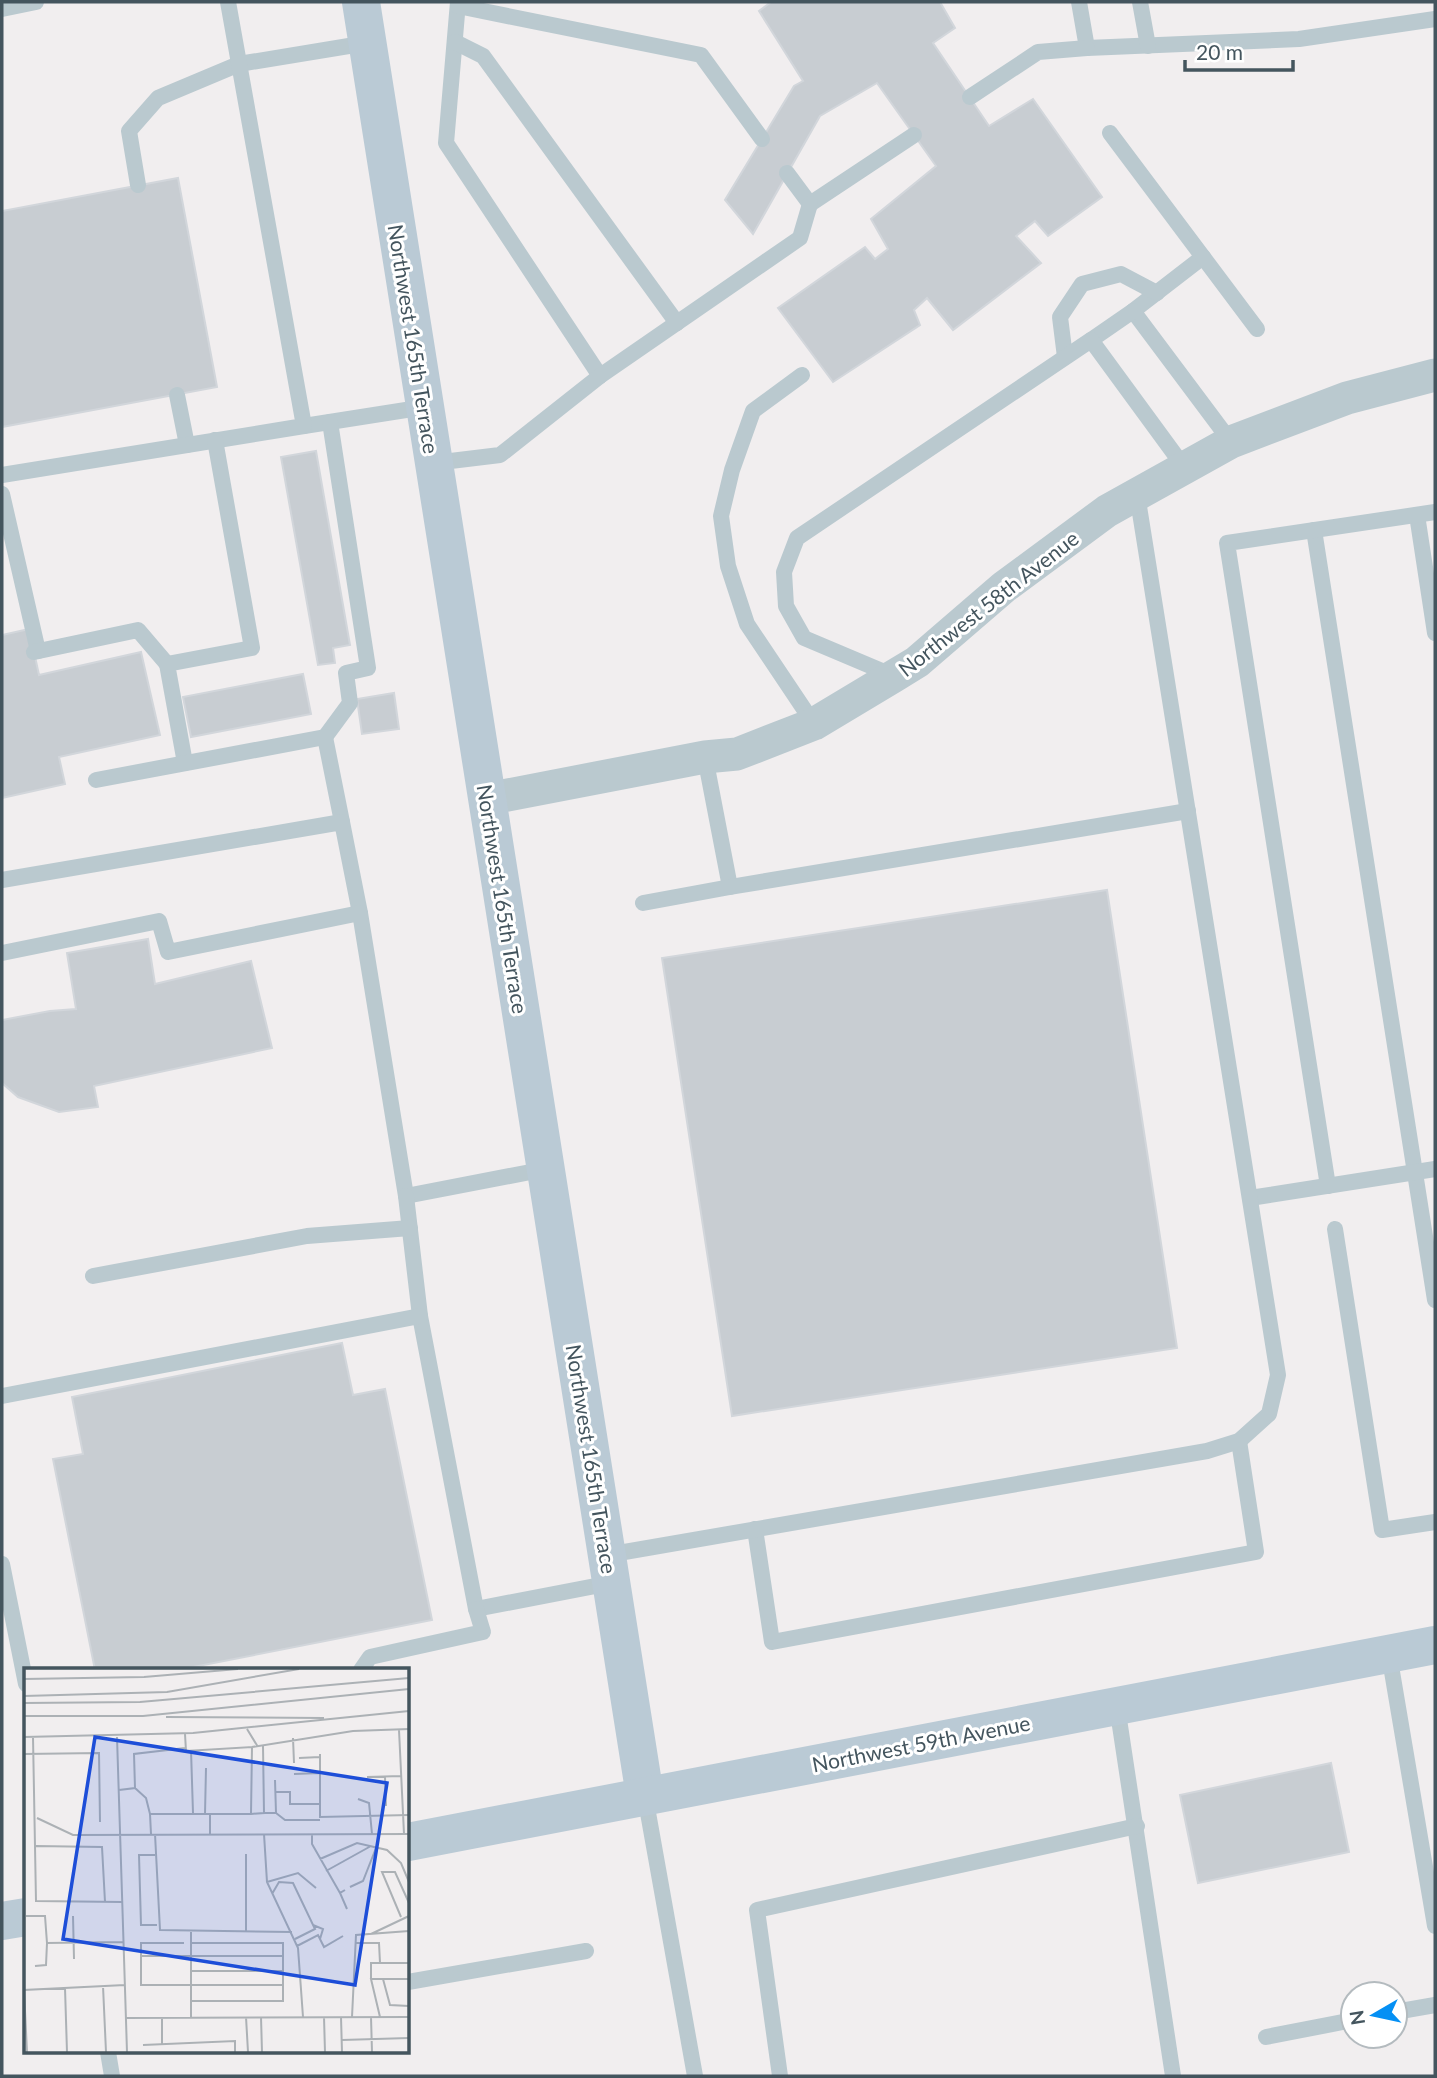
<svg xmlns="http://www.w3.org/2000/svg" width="1437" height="2078" viewBox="0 0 1437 2078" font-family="Lato,sans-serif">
  <rect width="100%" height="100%" fill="#f1eeef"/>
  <g fill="#c8cdd2" stroke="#d2d6db" stroke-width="2">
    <path d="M771,2h169l15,26 -22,15 56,83 44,-27 69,98 -54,39 -13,-15 -19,15 25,27 -88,67 -26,-32 -13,12 6,15 -87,57 -55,-74 87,-61 10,12 13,-10 -17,-30 65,-53 -59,-83 -57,33 -67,118 -28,-34 69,-114 9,-5 -44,-70z"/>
    <path d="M178,178l39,209 -215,40v-216z"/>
    <path d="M316,451l34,194 -17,3 2,15 -17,2 -37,-208z"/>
    <path d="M29,629l10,46 102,-23 19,83 -101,22 6,27 -63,14v-163z"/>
    <path d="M303,674l8,40 -120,23 -8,-40z"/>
    <path d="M394,693l5,36 -37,5 -5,-35z"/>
    <path d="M1107,890l70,458 -445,68 -70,-458z"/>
    <path d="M148,939l7,45 96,-23 21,87 -178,38 4,21 -39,5 -41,-15 -16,-14v-63l48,-9 26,-2 -9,-56z"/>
    <path d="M342,1343l11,52 32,-6 47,231 -254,50h-83l-42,-211 30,-5 -11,-57z"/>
    <path d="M1331,1763l18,89 -151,31 -18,-88z"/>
  </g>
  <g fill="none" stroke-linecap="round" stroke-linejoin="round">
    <g stroke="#bac9cf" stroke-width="16">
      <path d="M458,2l-12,141 154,233"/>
      <path d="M1079,2l8,46 212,-9 136,-20"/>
      <path d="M1140,2l8,44"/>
      <path d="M458,6l243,49 61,84"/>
      <path d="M2,9l34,-7"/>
      <path d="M455,42l28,14 194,267"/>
      <path d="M970,97l68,-45 49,-4"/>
      <path d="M1110,133l93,124 -70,54 98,131"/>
      <path d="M787,173l23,31 104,-69"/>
      <path d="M138,185l-9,-54 29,-33 81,-34 128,-21"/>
      <path d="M1203,257l54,72"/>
      <path d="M1091,340l42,-29"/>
      <path d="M1065,357l-5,-40 22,-33 39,-10 36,19"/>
      <path d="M802,375l-49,36 -21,59 -11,46 7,50 19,58 67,100"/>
      <path d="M177,395l10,50"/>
      <path d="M304,426l121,-19"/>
      <path d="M434,463l66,-8 100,-79 200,-138 10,-34"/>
      <path d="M2,475l302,-49 -76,-424"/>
      <path d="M2,494l36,157"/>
      <path d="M1417,515l18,118"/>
      <path d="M1314,530l121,770"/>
      <path d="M34,652l104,-22 29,34"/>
      <path d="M894,676l-90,-38 -18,-32 -2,-34 13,-34 294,-198 93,127"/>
      <path d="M325,737l25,-34 -4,-30 22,-5 -38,-246"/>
      <path d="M705,757l25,130"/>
      <path d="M185,763l-18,-99 85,-16 -37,-208"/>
      <path d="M96,780l229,-43 17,85"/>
      <path d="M2,880l340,-58 18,91"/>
      <path d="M643,903l87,-16 458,-76"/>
      <path d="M2,953l157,-32 9,31 192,-39 46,283 140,-27"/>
      <path d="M1328,1186l-101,-643 208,-31"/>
      <path d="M406,1196l14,120 56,293 135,-26"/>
      <path d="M1250,1198l185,-29"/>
      <path d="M1335,1229l47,301 53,-8"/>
      <path d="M93,1276l214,-40 103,-8"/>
      <path d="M2,1396l418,-80"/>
      <path d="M755,1529l17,113 484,-90 -17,-111"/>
      <path d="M607,1555l600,-104 32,-10 30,-27 9,-39 -141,-881"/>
      <path d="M2,1564l24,120"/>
      <path d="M1389,1654l46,272"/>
      <path d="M361,1670l9,-13 113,-25 -7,-23"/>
      <path d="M1117,1706l56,370"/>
      <path d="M645,1796l50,280"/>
      <path d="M408,1982l178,-31"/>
      <path d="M1395,2012l40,-7"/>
      <path d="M1266,2037l87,-17"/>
      <path d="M108,2052l4,24"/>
      <path d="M780,2076l-23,-166 380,-84"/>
    </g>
    <path stroke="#bac9cf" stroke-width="33" d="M487,799l218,-42 32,-3 77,-30 80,-48 23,-14 87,-75 103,-76 124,-69 116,-44 88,-23"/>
    <g stroke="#bacad5" stroke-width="38">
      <path d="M361,2l284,1794"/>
      <path d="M408,1842l1027,-197"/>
      <path d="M2,1921l24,-4"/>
    </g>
  </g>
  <g text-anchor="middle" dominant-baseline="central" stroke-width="6" stroke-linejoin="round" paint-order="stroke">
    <g font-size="21" fill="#44555e" stroke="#fff">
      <text transform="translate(414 339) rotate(81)">Northwest 165th Terrace</text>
      <text transform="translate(988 603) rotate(-38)">Northwest 58th Avenue</text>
      <text transform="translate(503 899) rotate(81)">Northwest 165th Terrace</text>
      <text transform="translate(592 1459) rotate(81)">Northwest 165th Terrace</text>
      <text transform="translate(921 1743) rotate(-11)">Northwest 59th Avenue</text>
    </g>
  </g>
  <g transform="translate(24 1668)">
    <rect width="385" height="385" fill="#f1eeef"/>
    <path fill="none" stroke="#acb1b5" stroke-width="2" d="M0,11l120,-2 94,-8M0,28l143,-4 132,-23M0,35l116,-1 269,-24M0,48h119l266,-27M142,49l158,1M223,61l11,18M375,62l5,104M161,66l1,17 66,-4 -1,67h-41v20M0,69l169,-4 216,-22M9,69l3,164 86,1M93,69l10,315M269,70l1,25M228,79l101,-16 56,-2M167,82l2,63M0,86l75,-1 1,69M296,86v63l89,-2M275,90l21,-1M270,106l26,-1M343,109l34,-1M361,109l1,29M111,120l11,10 4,16M95,122l16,-2 -1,-34 51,-6M251,124h15v12h30M334,131l11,4 3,31M240,145h12l-1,-33M252,145l9,7h35M181,146l1,-46M227,146l13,-1 -1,-67M13,150l36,17 336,-1M127,166l-1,-20h60M131,166l5,96 132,2M240,166l3,48 31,66 5,69M288,166v10l28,49M12,178l66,1 3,55M222,186v78M131,187h-16l2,70h16M296,191l37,-16 30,7 14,13 8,19M302,203l45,-25M243,214l31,-9 18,15M326,219l13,-6 13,-33M321,222l-5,3 7,16M248,226l7,-12 14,1 22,46 -20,10M2,248h19l2,27 77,-1M49,248l1,43M377,249l-19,-45h13l14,31M289,257l10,4 -3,10M347,266l38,-18M160,275h-43v42h142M167,275h92v58h-92M331,275h24l1,20h29M273,278l21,-11 6,12 19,-11M117,288h142M11,298l11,-1 1,-22M167,303h92M347,311v-16h9M359,311l7,26 19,1M79,318l3,66M41,320l2,64M222,349l2,35M237,349l1,35M300,349l1,35M317,349l1,35M328,349l4,-82 53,-4M347,349l1,35M356,349l-9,-38h38M102,350l283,-1M138,350v26M167,350v-86M318,372l67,-2M119,377l92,-4v11M3,384l-3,-62 101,-5"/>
    <path fill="#1d4ed8" fill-opacity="0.15" stroke="#1d4ed8" stroke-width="3.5" d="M71,69l292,46 -32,202 -292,-46z"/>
    <rect width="385" height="385" fill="none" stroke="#44555e" stroke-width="3.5"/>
  </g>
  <rect width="1437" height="2078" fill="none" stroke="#44555e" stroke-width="7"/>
  <g transform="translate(1374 2015) rotate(261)"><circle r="33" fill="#ffffff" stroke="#b4bbbf" stroke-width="2"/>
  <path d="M0-5L12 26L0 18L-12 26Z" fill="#0590f4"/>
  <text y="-10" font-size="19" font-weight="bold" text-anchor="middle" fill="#44555e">N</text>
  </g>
  <path d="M1185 60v10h108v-10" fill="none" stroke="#44555e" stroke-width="3.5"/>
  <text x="1196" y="60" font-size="21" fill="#44555e" stroke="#ffffff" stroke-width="5" paint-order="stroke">20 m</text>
</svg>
